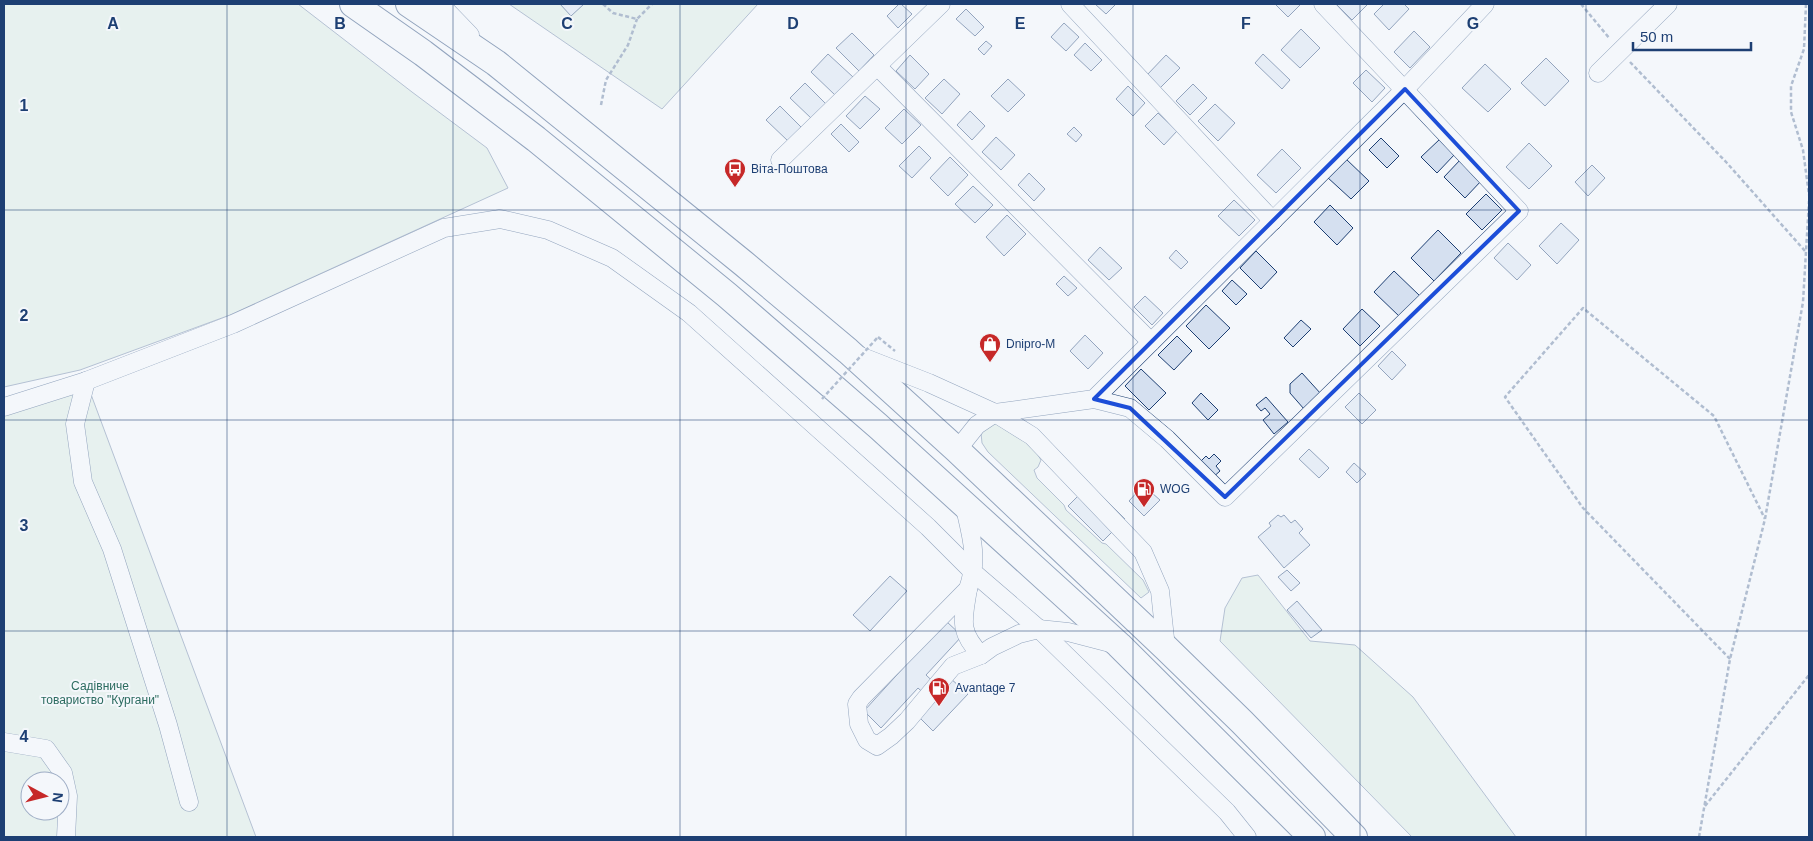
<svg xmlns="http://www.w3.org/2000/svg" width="1813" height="841" viewBox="0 0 1813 841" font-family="Helvetica,sans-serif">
  <rect width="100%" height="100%" fill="#f4f7fb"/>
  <g fill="#d7e8df" stroke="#687fa3" fill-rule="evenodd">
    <path d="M4,4h294l114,88 75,56 21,40 -278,127 -150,55 -76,17z"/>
    <path d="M509,4h249l-96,105z"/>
    <path d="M86,381l170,456h-252v-438zM30,781h30v30h-30z"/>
    <path d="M992,420l38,22 11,18 -3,7 -4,3 3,8 27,27 2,5 36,33 4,1 37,36 6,12 -8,6 -153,-146 -6,-9 -1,-10z"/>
    <path d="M1258,575l52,66 45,4 58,52 103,140h-104l-192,-196 5,-33 17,-30z"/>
  </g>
  <g fill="#d5e0f0" stroke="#1d3f73">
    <path d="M560,4h24l-13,12z"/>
    <path d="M899,4h2l11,10 -14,14 -11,-12z"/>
    <path d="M1095,4h21l-10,10z"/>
    <path d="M1275,4h26l-13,13z"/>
    <path d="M1336,4h32l-16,16z"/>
    <path d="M1384,4h20l5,5 -20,21 -15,-16z"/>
    <path d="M966,9l18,18 -9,9 -19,-17z"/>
    <path d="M1064,23l15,14 -13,14 -15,-14z"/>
    <path d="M1301,29l19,19 -20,20 -19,-18z"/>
    <path d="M1414,31l16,16 -20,21 -16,-16z"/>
    <path d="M852,33l22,22 -15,16 -23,-23z"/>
    <path d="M986,41l6,5 -8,9 -6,-6z"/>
    <path d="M1085,43l17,17 -11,11 -17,-16z"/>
    <path d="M828,54l25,23 -18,18 -24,-23z"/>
    <path d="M1263,54l27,26 -8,9 -27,-26z"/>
    <path d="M910,55l19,19 -14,15 -19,-18z"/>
    <path d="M1166,55l14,13 -20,20 -13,-13z"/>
    <path d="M1546,58l23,23 -24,25 -24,-23z"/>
    <path d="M1485,64l26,25 -23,23 -26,-24z"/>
    <path d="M1366,70l19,18 -13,14 -19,-19z"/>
    <path d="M944,79l16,15 -18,20 -17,-16z"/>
    <path d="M1008,79l17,16 -17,17 -17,-16z"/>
    <path d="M805,83l21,21 -14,15 -22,-21z"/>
    <path d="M1193,84l14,14 -17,17 -14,-14z"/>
    <path d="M1128,86l17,17 -12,13 -17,-17z"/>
    <path d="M865,96l15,13 -20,20 -14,-13z"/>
    <path d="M1215,104l20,19 -17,18 -20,-20z"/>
    <path d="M780,106l21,21 -13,14 -22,-21z"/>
    <path d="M904,109l17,16 -19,19 -17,-16z"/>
    <path d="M970,111l15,15 -13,14 -15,-15z"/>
    <path d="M1158,113l19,18 -13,14 -19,-19z"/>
    <path d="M841,124l18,18 -10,10 -18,-18z"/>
    <path d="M1074,127l8,8 -6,7 -9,-8z"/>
    <path d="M996,137l19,18 -14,15 -19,-18z"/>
    <path d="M1381,138l18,18 -12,12 -18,-18z"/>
    <path d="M1440,139l15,15 -18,19 -16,-16z"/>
    <path d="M1529,143l23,23 -23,23 -23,-22z"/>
    <path d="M919,146l12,12 -19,20 -13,-12z"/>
    <path d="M1282,149l19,19 -25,25 -19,-18z"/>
    <path d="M950,157l18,18 -20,21 -18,-18z"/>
    <path d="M1345,158l24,23 -18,18 -24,-22z"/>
    <path d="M1461,159l21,21 -17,18 -21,-21z"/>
    <path d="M1592,165l13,13 -17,18 -13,-14z"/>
    <path d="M1029,173l16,16 -11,12 -16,-16z"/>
    <path d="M973,186l20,19 -18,18 -20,-19z"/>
    <path d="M1486,194l16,16 -20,20 -16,-16z"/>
    <path d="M1234,200l21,20 -16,16 -21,-20z"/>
    <path d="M1330,205l23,23 -16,17 -23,-23z"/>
    <path d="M1007,215l19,19 -22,22 -18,-19z"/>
    <path d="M1561,223l18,17 -22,24 -18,-18z"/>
    <path d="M1438,230l23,23 -27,28 -23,-23z"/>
    <path d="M1508,243l23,22 -14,15 -23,-22z"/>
    <path d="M1100,247l22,21 -13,12 -21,-20z"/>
    <path d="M1176,250l12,12 -7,7 -12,-11z"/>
    <path d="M1256,251l21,21 -16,17 -21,-21z"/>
    <path d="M1394,271l26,25 -20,21 -26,-25z"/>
    <path d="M1064,276l13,12 -9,8 -12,-12z"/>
    <path d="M1232,280l15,14 -11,11 -14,-14z"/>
    <path d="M1145,296l18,17 -11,12 -18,-18z"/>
    <path d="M1206,305l24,23 -21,21 -23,-23z"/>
    <path d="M1362,309l18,17 -20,20 -17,-17z"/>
    <path d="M1301,320l10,9 -18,18 -9,-9z"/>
    <path d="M1085,335l18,18 -15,16 -18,-18z"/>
    <path d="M1177,336l15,15 -18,19 -16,-15z"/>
    <path d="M1392,351l14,14 -14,15 -14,-14z"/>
    <path d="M1141,369l25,24 -17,17 -24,-24z"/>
    <path d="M1302,373l19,21 -17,15 -14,-16v-9z"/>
    <path d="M1201,393l17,17 -10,10 -16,-17z"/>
    <path d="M1359,393l17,17 -14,14 -17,-17z"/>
    <path d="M1266,397l22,25 -14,12 -11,-14 7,-6 -5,-6 -4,3 -5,-6z"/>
    <path d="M1309,449l20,19 -10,10 -20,-19z"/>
    <path d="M1214,454l7,7 -5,5 4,5 -9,8 -14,-14 9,-9 3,3z"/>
    <path d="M1354,463l12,11 -9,9 -11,-11z"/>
    <path d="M1090,484l35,35 -22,22 -35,-35z"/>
    <path d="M1140,489l8,8 4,-4 8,7 -16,16 -15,-15z"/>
    <path d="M1278,515l3,2 3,-2 7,8 4,-3 8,9 -4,4 11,12 -26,23 -26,-31 13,-11 -2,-3z"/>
    <path d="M1287,570l13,13 -9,8 -13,-14z"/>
    <path d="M890,576l17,15 -37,40 -17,-16z"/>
    <path d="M1297,601l25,29 -11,8 -24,-28z"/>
    <path d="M946,621l16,15 -36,39 14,13 -10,11 -12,-11 -37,40 -17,-17z"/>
    <path d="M950,678l18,16 -35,37 -17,-17z"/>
  </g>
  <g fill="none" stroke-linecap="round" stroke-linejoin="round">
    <g stroke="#1d3f73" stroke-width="19">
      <g id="minor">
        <path d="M440,4l30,31"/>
        <path d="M1070,4l203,217"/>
        <path d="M877,66l274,276"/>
        <path d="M1598,73l70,-69"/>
        <path d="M780,160l161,-156"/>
        <path d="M860,356l69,27 66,30 37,23 111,116 17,39 6,57"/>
        <path d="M86,381l-11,43 8,58 29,67 56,176 21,77"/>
        <path d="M1094,399l36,9 37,31 58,58 294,-286 -196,-207"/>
        <path d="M4,407l82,-26 147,-57 211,-96 56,-9 48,11 64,28 77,55 239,214 46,46 65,56 188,183 20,25"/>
        <path d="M957,450l20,-25 18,-12 99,-14 311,-310 80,-85"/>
        <path d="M964,504c7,31 15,54 4,85l-107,109 -4,6 2,20 8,16 10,6 14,-10 16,-15 46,-55 28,-11 11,-8 27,-13 20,-5 29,3 46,12"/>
        <path d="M968,589c-5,31 -10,42 13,66"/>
        <path d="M4,742l42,7 17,24 5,23 -2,41"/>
      </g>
    </g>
    <g stroke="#1d3f73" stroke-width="28">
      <g id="highway">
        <path d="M353,4l70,49 113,86 191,156 151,131 241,219 193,192"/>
        <path d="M409,4l87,59 247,200 105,88 109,99 209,198 76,74 112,115"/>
      </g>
    </g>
    <g stroke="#5e769c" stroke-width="2.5" stroke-dasharray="4 2.5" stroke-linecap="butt">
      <path d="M603,4l10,9 24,6 15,-15"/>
      <path d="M1581,4l29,35"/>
      <path d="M1806,4l-2,45 -13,37v26l12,38 6,45"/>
      <path d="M1630,62l97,101 78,88"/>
      <path d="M601,105l5,-25 22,-35 9,-26"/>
      <path d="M878,337l17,14"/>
      <path d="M1730,659l-147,-151 -78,-111 78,-89 131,108 51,103"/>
      <path d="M1705,806l104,-131"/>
      <path d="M1699,837l31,-178 35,-140 38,-217 6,-101"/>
    </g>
    <use href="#minor" stroke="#f4f7fb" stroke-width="18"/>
    <use href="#highway" stroke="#f4f7fb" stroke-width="26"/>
    <path stroke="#5e769c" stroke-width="2.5" stroke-dasharray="4 2.5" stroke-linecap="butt" d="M822,399l56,-62"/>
  </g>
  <path d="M0 0H1813V841H0ZM1405,89l114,122 -294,286 -95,-89 -36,-9z" fill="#f4f7fb" fill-opacity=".55" fill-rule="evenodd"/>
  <path fill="none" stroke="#1d4ed8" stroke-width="4" stroke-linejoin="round" d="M1405,89l114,122 -294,286 -95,-89 -36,-9z"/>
  <path fill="none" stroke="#1d3f73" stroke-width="1" stroke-opacity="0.55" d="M227,4v833M453,4v833M680,4v833M906,4v833M1133,4v833M1360,4v833M1586,4v833M4,210h1805M4,420h1805M4,631h1805"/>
  <defs>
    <g id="bus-pin" transform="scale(1.125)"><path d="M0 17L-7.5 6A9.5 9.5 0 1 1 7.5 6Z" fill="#c62828" stroke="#f4f7fb"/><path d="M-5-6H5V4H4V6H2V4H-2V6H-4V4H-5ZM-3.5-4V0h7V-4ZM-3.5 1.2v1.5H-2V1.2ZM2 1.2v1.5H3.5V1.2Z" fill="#fff"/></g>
    <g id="shop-pin" transform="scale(1.125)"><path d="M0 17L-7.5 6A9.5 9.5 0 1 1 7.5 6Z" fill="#c62828" stroke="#f4f7fb"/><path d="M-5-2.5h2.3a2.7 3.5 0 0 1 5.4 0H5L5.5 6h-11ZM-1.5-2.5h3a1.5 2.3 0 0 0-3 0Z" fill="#fff"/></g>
    <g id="fuel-pin" transform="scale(1.125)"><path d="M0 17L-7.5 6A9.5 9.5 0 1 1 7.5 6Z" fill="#c62828" stroke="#f4f7fb"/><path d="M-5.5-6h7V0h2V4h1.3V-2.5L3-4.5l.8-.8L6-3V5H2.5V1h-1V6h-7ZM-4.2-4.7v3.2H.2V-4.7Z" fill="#fff"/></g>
  </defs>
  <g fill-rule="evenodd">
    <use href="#bus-pin" x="735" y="169"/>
    <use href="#shop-pin" x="990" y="344"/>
    <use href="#fuel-pin" x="1144" y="489"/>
    <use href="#fuel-pin" x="939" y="688"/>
  </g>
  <g text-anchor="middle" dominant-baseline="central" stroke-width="4" stroke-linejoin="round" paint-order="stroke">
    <g font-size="12" fill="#1d3f73" stroke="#f4f7fb" text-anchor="start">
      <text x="751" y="169">Віта-Поштова</text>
      <text x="1006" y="344">Dnipro-M</text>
      <text x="1160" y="489">WOG</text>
      <text x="955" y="688">Avantage 7</text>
    </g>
    <g font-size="12" fill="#2c6c60" stroke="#f4f7fb">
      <text x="100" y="686">Садівниче<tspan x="100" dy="14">товариство "Кургани"</tspan></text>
    </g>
  </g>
  <g font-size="16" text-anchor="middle" font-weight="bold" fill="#1d3f73" stroke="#f4f7fb" stroke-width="4" stroke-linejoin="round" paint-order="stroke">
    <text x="113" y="29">A</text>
    <text x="340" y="29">B</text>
    <text x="567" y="29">C</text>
    <text x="793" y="29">D</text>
    <text x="1020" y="29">E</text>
    <text x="1246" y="29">F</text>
    <text x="1473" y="29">G</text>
    <text x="24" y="111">1</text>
    <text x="24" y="321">2</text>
    <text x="24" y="531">3</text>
    <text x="24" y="742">4</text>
  </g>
  <rect width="1813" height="841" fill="none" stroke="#1d3f73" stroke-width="10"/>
  <g transform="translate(45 796) rotate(97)"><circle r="24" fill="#f4f7fb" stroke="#9eadc5"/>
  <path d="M0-4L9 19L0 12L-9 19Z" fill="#c62828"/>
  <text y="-8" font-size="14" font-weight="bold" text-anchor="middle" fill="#1d3f73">N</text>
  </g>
  <path d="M1633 42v8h118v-8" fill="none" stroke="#1d3f73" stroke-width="2.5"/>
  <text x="1640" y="42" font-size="15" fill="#1d3f73" stroke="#f4f7fb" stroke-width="4" paint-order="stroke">50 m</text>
</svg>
